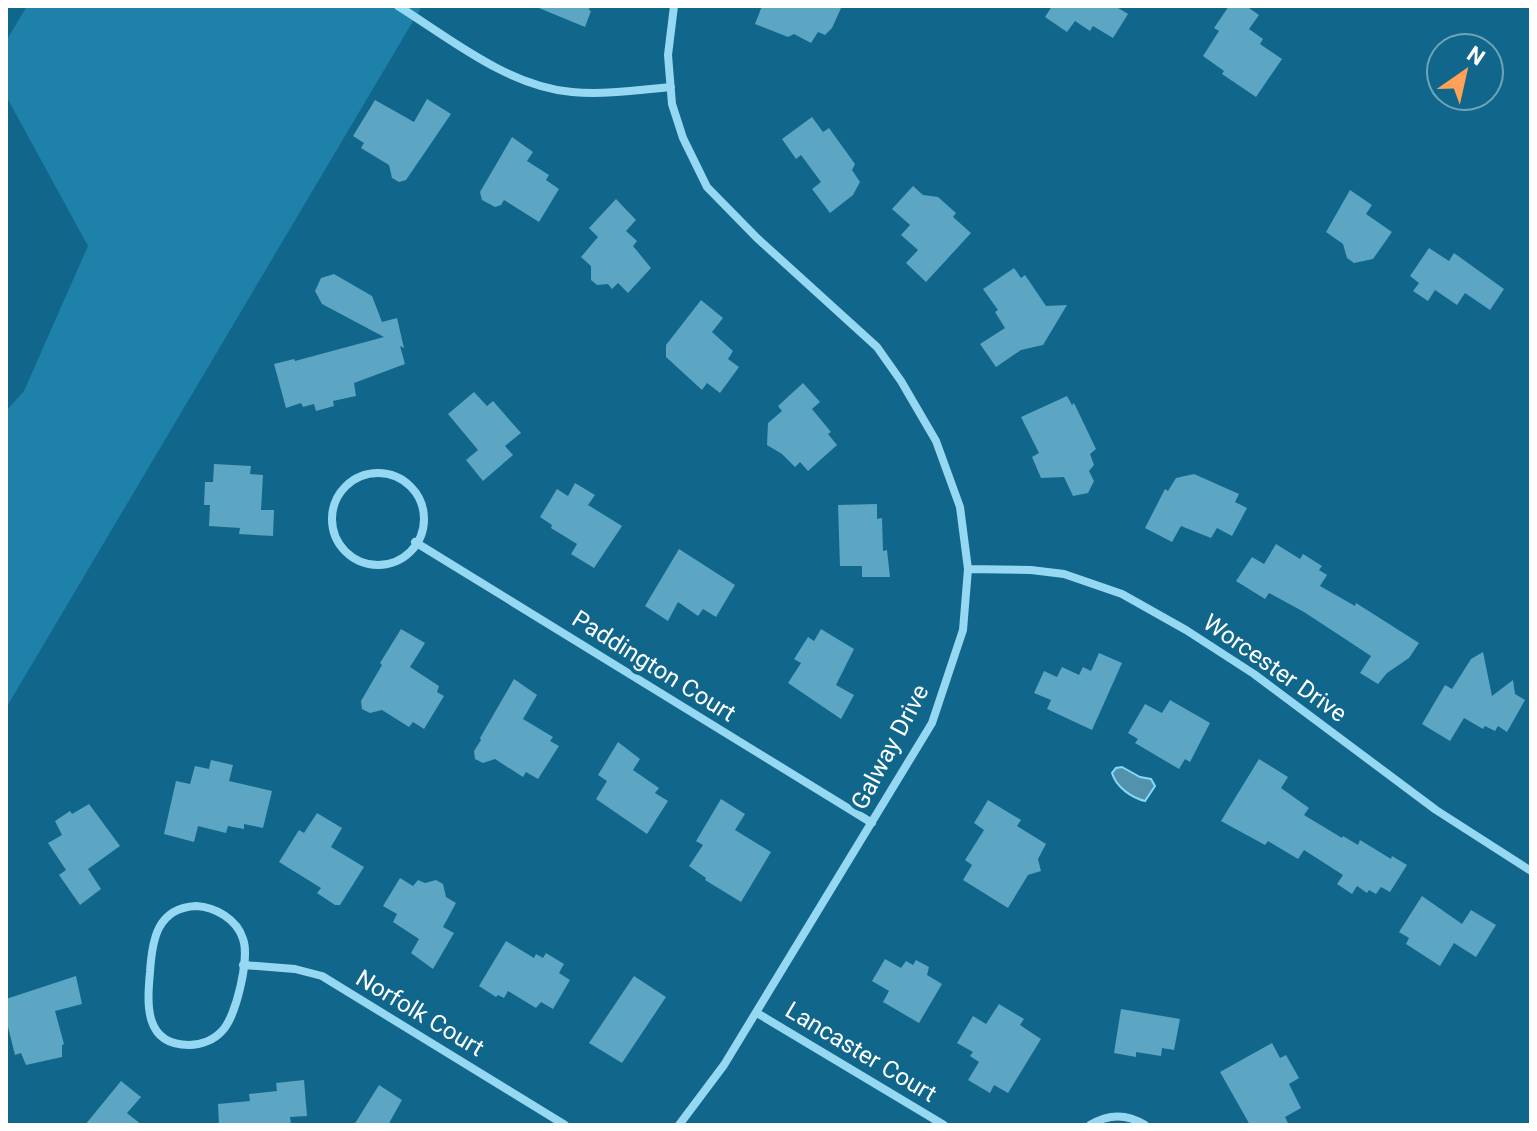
<svg xmlns="http://www.w3.org/2000/svg" width="1537" height="1131" viewBox="0 0 1537 1131" font-family="Roboto,sans-serif">
<style>
.green{fill:#1e81a9}
.water{fill:#5292ac;stroke:#87d8f6;stroke-width:2}
.building{fill:#5ca5c3}
.lines{fill:none;stroke-linecap:round;stroke-linejoin:round}
.minor{stroke:#96d8f2;stroke-width:8}
.labels{text-anchor:middle;stroke-width:8;stroke-linejoin:round;paint-order:stroke}
.street-label{font-size:24px;fill:#fff;stroke:#10678b}
</style>
<rect width="100%" height="100%" fill="#10678b"/>
<path class="green" d="M27 6H422L6 708V411L24 391 88 246 6 96V41Z"/>
<path class="water" d="M1122 767 1140 777 1151 779 1155 786 1145 801C1132 798 1116 787 1112 773L1116 768Z"/>
<path class="building" d="M534 6H590L589 10 591 11 585 27Z
M762 6H842L832 28 825 35 818 32 811 43 794 34 788 37 755 24Z
M1052 6H1115L1128 14 1113 38 1093 26 1090 31 1075 21 1067 32 1045 17Z
M1229 6H1246L1259 15 1249 29 1263 39 1260 44 1282 59 1256 97 1222 74 1224 71 1203 56 1219 31 1214 28Z
M427 99 451 114 406 180 399 182 392 178 389 165 361 148 364 143 353 136 375 100 414 122Z
M812 117 823 132 829 128 855 164 852 170 860 182 853 195 830 213 812 189 821 182 801 155 796 159 782 139Z
M512 137 533 152 527 161 549 175 546 180 559 189 539 222 504 200 501 205 495 207 482 200 480 192Z
M913 186 923 195 938 197 956 213 953 217 971 233 926 282 906 263 918 250 901 235 910 225 892 209Z
M1350 190 1372 205 1366 214 1392 232 1373 259 1354 263 1347 258 1343 244 1326 232Z
M616 199 636 220 626 231 637 241 633 246 651 268 628 293 618 283 612 289 608 284 597 285 591 280V266L581 257 598 237 589 228Z
M1429 248 1449 261 1454 253 1504 289 1490 310 1465 293 1457 305 1435 290 1428 301 1413 291 1419 283 1410 276Z
M1014 268 1021 278 1025 275 1046 306 1067 305 1043 345 1021 350 996 367 980 344 1005 328 995 312 998 310 983 289Z
M334 274 372 296 382 322 397 318 404 348 400 346 405 364 354 383 356 396 333 401 334 406 316 411 314 404 303 407 301 403 286 408 274 364 294 359 295 361 384 337 322 304 315 291 321 278Z
M701 300 723 318 712 332 733 351 728 359 739 367 720 393 707 383 702 390 666 357V345Z
M803 383 820 402 812 409 831 432 828 434 837 445 808 471 800 462 795 467 782 454 767 445 768 423 782 411 778 406Z
M474 392 487 406 493 401 521 433 505 446 513 455 483 481 466 460 478 450 448 414Z
M1067 396 1072 405 1074 403 1096 449 1090 454 1094 465 1089 471 1094 481 1088 493 1073 496 1064 477 1041 478 1032 457 1039 453 1021 417Z
M214 464 251 466 250 474 263 475 261 510H274L273 536 239 534 240 528 209 526 210 505H204L205 482H213Z
M1194 474 1239 494 1235 502 1247 508 1232 536 1217 528 1211 538 1181 526 1172 542 1145 528 1165 489 1168 491 1176 478Z
M575 483 595 495 588 505 622 526 594 568 571 554 577 544 551 528 552 525 540 517 557 489 568 496Z
M877 504V519L882 518 883 551 887 550 890 577H862V566H840L838 505Z
M1276 544 1300 559 1303 554 1322 566 1319 570 1327 575 1320 586 1355 606 1356 603 1419 643 1409 658 1387 673 1378 684 1360 673 1371 656 1304 612 1269 593 1265 599 1236 581 1252 557 1264 564Z
M679 549 735 585 716 617 703 609 698 616 678 602 668 621 645 606Z
M401 629 425 643 410 667 439 686 437 692 444 696 424 729 413 722 409 727 382 710 370 713 362 709 361 701 382 665 380 663Z
M821 629 854 649 836 685 854 695 841 719 788 683 801 663 794 659 808 637 814 641Z
M1483 652 1492 696 1513 680 1515 694 1525 700 1507 732 1498 726 1495 731 1485 726 1483 729 1464 718 1450 741 1422 724 1445 685 1452 689 1471 659Z
M1099 653 1122 663 1092 730 1047 709 1051 700 1034 693 1044 671 1057 677 1062 667 1079 675 1083 667 1091 671Z
M514 679 537 695 523 719 553 737 550 741 559 746 538 779 526 772 523 777 495 759 483 763 475 759 474 751 481 740 480 738Z
M1170 700 1210 723 1190 762 1185 759 1179 769 1135 743 1138 739 1128 733 1145 704 1162 713Z
M618 742 640 759 633 770 659 788 655 793 668 801 647 834 596 799 607 781 598 775Z
M1259 759 1288 777 1281 788 1309 808 1304 815 1342 838 1343 836 1358 845 1360 840 1391 859 1392 856 1407 865 1390 892 1381 887 1376 894 1369 890 1367 893 1357 886 1352 894 1337 884 1343 875 1304 850 1298 859 1268 841 1265 845 1221 821Z
M211 760 233 765 229 781 272 791 263 828 244 824V829L228 826 226 833 198 826 194 842 164 834 176 781 190 784 195 766 209 769Z
M721 799 745 814 735 830 771 852 741 902 705 880 706 878 689 866 703 845 696 841Z
M988 800 1021 820 1017 826 1046 844 1038 859 1041 871 1028 875 1008 908 963 880 972 865 965 860 984 830 974 823Z
M89 804 120 846 88 869 101 889 80 905 59 875 66 870 48 843 62 835 55 821 70 811 72 814Z
M317 813 342 828 331 847 364 867 340 905H335L317 893 321 888 279 862 299 830 304 833Z
M400 878 413 886 418 880 425 883 436 880 443 884 446 897 456 903 443 927 454 933 433 969 411 953 419 939 393 922 397 914 383 906Z
M1422 896 1462 924 1471 910 1496 925 1476 957 1454 943 1440 966 1406 944 1409 938 1399 932Z
M506 941 534 958 536 954 543 958 546 953 564 964 559 973 570 980 553 1009 541 1002 536 1008 508 991 504 998 498 995 496 997 479 986Z
M885 959 901 968 906 961 913 965 916 960 929 967 927 975 942 984 919 1023 883 1002 889 991 872 981Z
M76 976 82 1004 55 1011 64 1044 62 1045V1057L26 1065 21 1053 15 1055 6 1019V999Z
M634 976 666 997 622 1063 589 1043Z
M999 1004 1024 1019 1020 1025 1041 1039 1008 1093 994 1085 990 1093 968 1080 979 1062 970 1056 973 1052 957 1043 973 1016 986 1024Z
M1121 1009 1180 1019 1174 1050 1162 1048 1161 1056 1136 1052V1057L1114 1053Z
M1272 1043 1280 1058 1286 1055 1299 1078 1289 1084 1301 1108 1285 1117 1289 1125H1250L1220 1072Z
M304 1080 307 1116 290 1117 291 1125H219L218 1104 250 1101 249 1094 277 1091 276 1083Z
M121 1081 141 1097 127 1113 142 1125H85Z
M379 1085 402 1100 388 1125H354Z"/>
<g class="lines">
<path class="minor" d="M398 6C451 39 507 86 572 92 605 95 639 90 671 87
M674 6 668 55 672 104 683 138 707 187 757 238 877 347 901 381 936 441 960 507 968 569 963 630 932 723 724 1065 679 1125
M332 519a46 46 0 1 1 92 0a46 46 0 1 1-92 0Z
M415 542 872 823
M968 569 1031 570 1064 574 1122 594 1186 630 1254 674 1436 810 1531 871
M196 906C215 907 237 919 243 939 250 958 236 1017 222 1031 214 1040 201 1045 189 1045 144 1045 147 1004 150 972 152 940 157 908 196 906Z
M243 965 295 969 322 976 565 1125
M757 1013 944 1125
M1090 1125C1108 1114 1126 1113 1145 1125"/>
</g>
<g class="labels">
<g class="street-label">
<text transform="translate(654 666) rotate(32)" y="8">Paddington Court</text>
<text transform="translate(1275 668) rotate(35)" y="8">Worcester Drive</text>
<text transform="translate(890 747) rotate(-62)" y="8">Galway Drive</text>
<text transform="translate(420 1013) rotate(31)" y="8">Norfolk Court</text>
<text transform="translate(861 1052) rotate(31)" y="8">Lancaster Court</text>
</g>
</g>
<rect width="1537" height="1131" fill="none" stroke="#ffffff" stroke-width="16"/>
<g transform="translate(1465 72) rotate(34)"><circle r="38" fill="#10678b" stroke="#70a4b9" stroke-width="2"/>
<path d="M0-6L14 30L0 20L-14 30Z" fill="#ffa157"/>
<text y="-12" font-size="22" font-weight="bold" text-anchor="middle" fill="#ffffff">N</text>
</g>
</svg>
